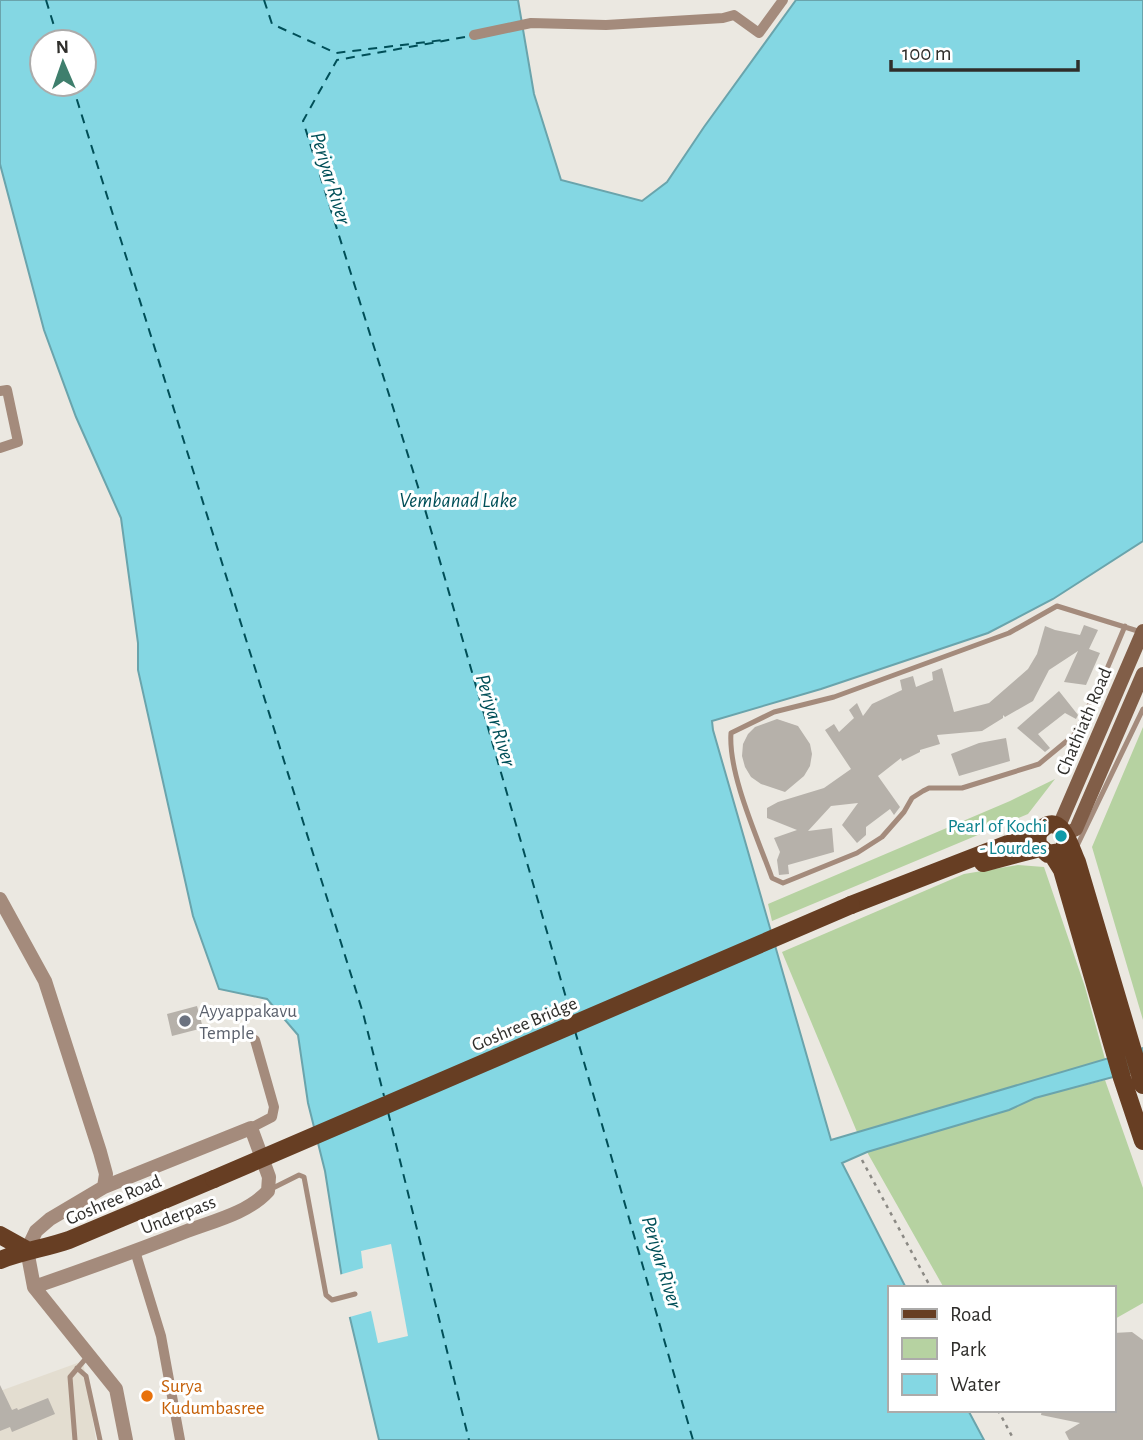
<svg xmlns="http://www.w3.org/2000/svg" width="1143" height="1440" viewBox="0 0 1143 1440" font-family="'Alegreya Sans',sans-serif">
<style>
.built{fill:#e3ddd0}
.green{fill:#b6d2a1}
.water{fill:#84d7e3;stroke:#6aa4ac;stroke-width:2;fill-rule:evenodd}
.pier{fill:#ebe8e1}
.lines{fill:none;stroke-linecap:round;stroke-linejoin:round}
.ferry{stroke:#004f58;stroke-width:2;stroke-dasharray:9 7;stroke-linecap:butt}
.building{fill:#b6b1aa}
.path{stroke:#8b8984;stroke-width:2.5;stroke-dasharray:3.5 5;stroke-linecap:butt}
.service{stroke:#a48b7c;stroke-width:5}
.minor{stroke:#a48b7c;stroke-width:10}
.tertiary{stroke:#a48b7c;stroke-width:14}
.secondary{stroke:#815e48;stroke-width:14}
.primary{stroke:#673e23;stroke-width:18}
.primary-bridge{stroke:#673e23;stroke-width:18}
.culture-dot{fill:#0f9aa8;stroke:#fff;stroke-width:2.5}
.worship-dot{fill:#6b7280;stroke:#fff;stroke-width:2.5}
.food-dot{fill:#e8710a;stroke:#fff;stroke-width:2.5}
.labels{text-anchor:middle;stroke-width:6;stroke-linejoin:round;paint-order:stroke}
.street-label{font-size:19px;fill:#2f2e2b;stroke:#fff}
.culture-label{font-size:19px;fill:#0d838f;stroke:#fff;text-anchor:end}
.worship-label{font-size:19px;fill:#5b616d;stroke:#fff;text-anchor:start}
.food-label{font-size:19px;fill:#c56008;stroke:#fff;text-anchor:start}
.water-label{font-size:21px;font-style:italic;fill:#004f58;stroke:#fff}
</style>
<rect width="100%" height="100%" fill="#ebe8e1"/>
<path class="built" d="M83 1361 96 1440H0V1391Z"/>
<path class="green" d="M1143 727V1020L1092 847Z
M1055 779 1028 814 772 921 768 904 1010 801Z
M1018 865 1044 867 1085 987 1105 1059 857 1132 782 952 964 874Z
M1105 1080 1143 1188V1303L1113 1320V1288H944L867 1152 1009 1110 1035 1098Z"/>
<path class="water" d="M0 0H518L534 94 561 180 642 201 667 182 704 127 796 0H1143V541L1053 599 988 633 821 689 712 721 713 730 831 1140 1143 1048V1069L1035 1098 1009 1110 867 1152 842 1163 906 1288H889V1410H968L984 1440H379L345 1297 325 1171 308 1103 298 1035 267 999 219 989 193 916 138 670V643L121 518 76 417 44 330 0 164ZM42 42H84V84H42Z"/>
<path class="pier" d="M391 1244 408 1336 378 1343 371 1311 346 1318 339 1275 363 1268 361 1251Z"/>
<g class="lines">
<path class="ferry" d="M46 0 59 42
M264 0 272 24 336 53 443 40
M465 37 337 60 303 121 424 506 571 1015
M72 84 363 1013 384 1096
M575 1031 693 1440
M388 1112 469 1440"/>
</g>
<path class="building" d="M1084 625 1098 630 1089 649 1100 653 1086 685 1064 682 1078 651 1049 670 1033 701 1005 717 1003 715V718L982 731 937 735 940 744 920 750V752L902 761 901 758 878 776 900 807 894 815 890 809 866 827V835L857 843 842 825 858 803 831 806 808 831 832 828 834 852 788 865 789 874 779 875 777 860 780 852 774 838 797 830 767 818V808L778 802 824 788 851 769 825 730 834 724 839 732 854 718 849 710 857 703 863 716 872 704 902 690 900 680 913 676 916 687 933 680 932 672 942 668 954 712 989 703 1028 669 1037 654 1045 626 1055 630 1080 635Z
M1059 691 1078 715 1076 719 1065 713 1038 734 1050 748 1045 752 1017 728Z
M777 719 798 726 810 744 812 754 810 766 804 776 785 792 761 784 751 777 745 767 742 756 743 744 748 734 755 727Z
M1006 738 1010 761 959 776 951 754 979 743Z
M197 1006 203 1028 172 1036 167 1014Z
M1132 1332 1143 1340V1440H1069L1065 1432 1080 1423 1041 1415 1042 1410H1113V1333Z
M0 1385 12 1410 17 1408 18 1410 48 1398 55 1414 12 1432 10 1427 0 1431Z"/>
<g class="lines">
<path class="path" d="M862 1160 931 1288
M998 1410 1014 1440"/>
<path class="service" d="M1125 626 1104 676 1074 735 1039 764 962 788H929L923 791 912 798 904 812 882 837 857 853 783 883 772 878C758 839 728 774 731 733L774 712 834 697 1009 633 1057 606 1141 632
M1076 848 1143 709
M271 1189 299 1175 304 1177 326 1295 332 1300 355 1294
M77 1368 86 1376 100 1440
M75 1440 70 1377 88 1356"/>
<path class="minor" d="M474 35 531 23 606 25 723 18 734 15 759 33 783 0
M0 391 7 390 18 442 0 448
M251 1128 272 1117 274 1107 255 1040
M135 1251 161 1336 180 1440"/>
<path class="tertiary" d="M0 899 45 981 100 1152 106 1174 104 1187
M34 1287C86 1269 136 1251 187 1231 214 1221 248 1213 268 1191L269 1177 251 1128 104 1187 50 1219 36 1231 27 1250 34 1287 116 1389 126 1440"/>
<path class="secondary" d="M1059 826 1143 631
M1066 834 1076 829 1143 674"/>
<path class="primary" d="M1067 843 1061 852 1048 854 1038 845C1037 838 1037 833 1042 829 1062 811 1071 850 1077 862L1143 1085
M1052 854 1062 870 1122 1078 1143 1141
M983 863 1040 848
M851 905 1008 844 1037 838
M0 1235 27 1250
M0 1260C23 1251 46 1248 69 1240L214 1179"/>
<path class="primary-bridge" d="M214 1179 851 905"/>
</g>
<circle class="culture-dot" cx="1061" cy="836" r="7"/>
<circle class="worship-dot" cx="185" cy="1021" r="7"/>
<circle class="food-dot" cx="147" cy="1396" r="7"/>
<g class="labels">
<g class="street-label">
<text transform="translate(1083 721) rotate(-67)" y="7">Chathiath Road</text>
<text transform="translate(524 1023) rotate(-23)" y="7">Goshree Bridge</text>
<text transform="translate(113 1199) rotate(-23)" y="7">Goshree Road</text>
<text transform="translate(178 1214) rotate(-21)" y="7">Underpass</text>
</g>
<g class="culture-label">
<text x="1047" y="832">Pearl of Kochi<tspan x="1047" dy="22">- Lourdes</tspan></text>
</g>
<g class="worship-label">
<text x="199" y="1017">Ayyappakavu<tspan x="199" dy="22">Temple</tspan></text>
</g>
<g class="food-label">
<text x="161" y="1392">Surya<tspan x="161" dy="22">Kudumbasree</tspan></text>
</g>
<g class="water-label">
<text transform="translate(331 178) rotate(73)" y="7">Periyar River</text>
<text x="458" y="507">Vembanad Lake</text>
<text transform="translate(496 720) rotate(73)" y="7">Periyar River</text>
<text transform="translate(662 1262) rotate(73)" y="7">Periyar River</text>
</g>
</g>
<rect x="888" y="1286" width="228" height="126" fill="#ffffff" stroke="#acabaa" stroke-width="2"/>
<rect x="902" y="1309" width="35" height="10" fill="#673e23" stroke="#acabaa" stroke-width="2"/>
<text x="950" y="1321" font-size="21" fill="#2f2e2b">Road</text>
<rect x="902" y="1338" width="35" height="21" fill="#b6d2a1" stroke="#acabaa" stroke-width="2"/>
<text x="950" y="1356" font-size="21" fill="#2f2e2b">Park</text>
<rect x="902" y="1374" width="35" height="21" fill="#84d7e3" stroke="#acabaa" stroke-width="2"/>
<text x="950" y="1391" font-size="21" fill="#2f2e2b">Water</text>
<g transform="translate(63 63) rotate(358)"><circle r="33" fill="#ffffff" stroke="#acabaa" stroke-width="2"/>
<path d="M0-5L12 26L0 18L-12 26Z" fill="#3f7f6d"/>
<text y="-10" font-size="19" font-weight="bold" text-anchor="middle" fill="#2f2e2b">N</text>
</g>
<path d="M891 60v10h187v-10" fill="none" stroke="#2f2e2b" stroke-width="3.5"/>
<text x="902" y="60" font-size="21" fill="#2f2e2b" stroke="#ffffff" stroke-width="5" paint-order="stroke">100 m</text>
</svg>
